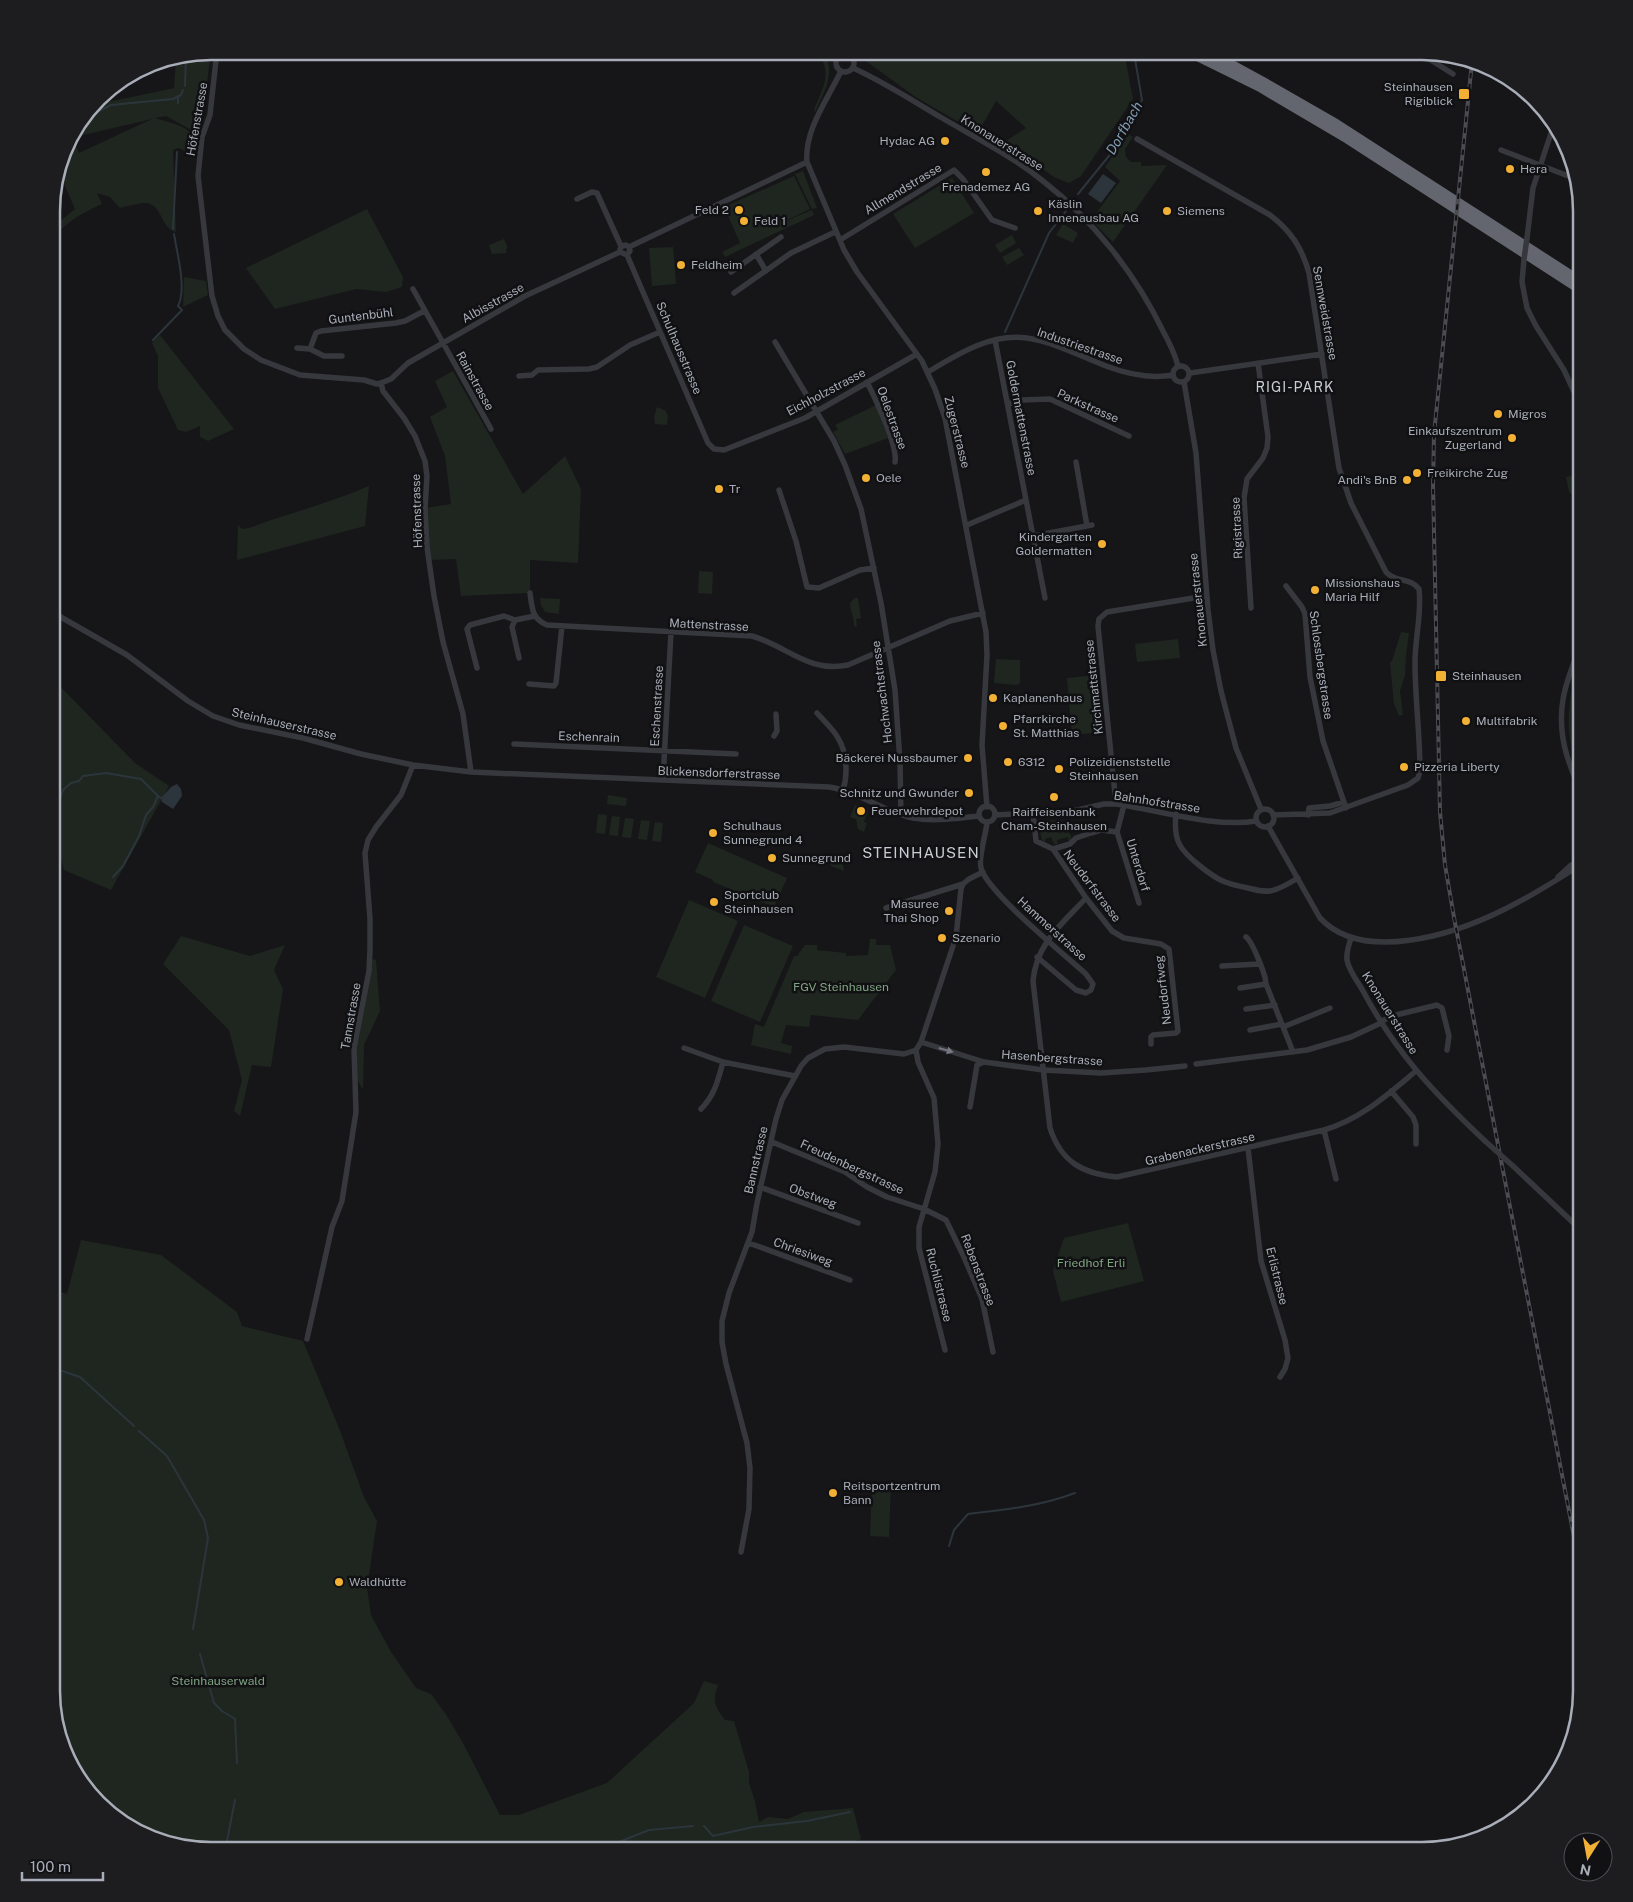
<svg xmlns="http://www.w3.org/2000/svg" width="1633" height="1902" viewBox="0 0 1633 1902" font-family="'Public Sans',sans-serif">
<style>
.green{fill:#1e261f}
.water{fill:#2c353c}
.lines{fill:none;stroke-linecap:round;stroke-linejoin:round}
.stream{stroke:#2c353c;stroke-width:2}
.minor{stroke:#37383d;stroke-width:5.5}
.highway{stroke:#63666e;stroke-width:9}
.rail-casing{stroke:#4a4c52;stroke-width:4}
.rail{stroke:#111113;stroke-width:2;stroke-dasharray:5.5;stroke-linecap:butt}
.minor-bridge{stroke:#37383d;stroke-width:5.5}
.oneway{fill:#757881}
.poi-dot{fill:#f2b134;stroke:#111113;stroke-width:2}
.labels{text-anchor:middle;stroke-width:5;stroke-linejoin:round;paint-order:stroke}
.poi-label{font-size:12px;fill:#a8adb8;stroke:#111113;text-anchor:start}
.street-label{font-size:12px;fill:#a8adb8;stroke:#111113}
.park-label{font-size:12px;fill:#7fa381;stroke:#111113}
.water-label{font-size:14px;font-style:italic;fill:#7f9bb3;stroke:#111113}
.neighbourhood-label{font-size:14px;letter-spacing:1px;fill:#c9ccd4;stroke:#111113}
.quarter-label{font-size:15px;letter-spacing:1px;fill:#c9ccd4;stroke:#111113}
.rim{fill:none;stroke:#a8adb8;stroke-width:2.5}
</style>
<rect width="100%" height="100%" fill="#161618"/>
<path class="green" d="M211 51 202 123 197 133 166 116 155 118C173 124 197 126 197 150L186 151 178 148 173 150 176 232C159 227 163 202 143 203 136 204 128 206 120 208L110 197 97 193 102 204C80 214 68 221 52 239V228L75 209 60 174 67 171 62 161 67 144 74 141 79 153 152 119 70 138 91 110 103 103 174 88 176 58Z
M814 51H823C837 72 824 92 815 112L814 109C823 88 835 69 814 51Z
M852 51H1124L1133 99 1081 176 1069 183 1054 177 1008 144 1006 141 1026 128 996 101 978 133 917 98Z
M1128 134 1133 137 1125 149 1126 157 1131 162H1141V166L1167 165 1113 242 1091 220 1120 181 1105 167Z
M803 171 817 208 812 209 795 174Z
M794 176 810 209 781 223 812 210 814 215 725 257 722 252 740 243 724 207Z
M952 178 974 213 915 248 893 214Z
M367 209 403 277 402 287 386 292 356 289 275 309 246 268Z
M1063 224 1078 233 1073 243 1056 235Z
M1012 235 1016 243 1000 253 995 245Z
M504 239 507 246 506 253 492 254 489 245Z
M673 247 676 284 652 286 649 248Z
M1019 248 1024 255 1007 265 1002 257Z
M184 277 206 281 208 295 183 307Z
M160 335 234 429 208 441 200 437V426L186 432 178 430 158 388V356L152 343Z
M453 371 523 494 565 456 581 489 578 563 530 560V593L461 596 456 559 429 560 426 508 451 504 445 456 430 417 447 407 435 381Z
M876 405 888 438 845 454 833 432 838 430 835 425Z
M657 407 666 411 668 416 667 425 655 424 654 417Z
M1576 475 1581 492 1574 495 1569 492 1566 477Z
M369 486 365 526 237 560 238 525 242 529 249 528C289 513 330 503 369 486Z
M699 571 713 572 712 594 698 593Z
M540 598 560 599 559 614 545 612 541 605Z
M855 598H858L861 618 856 619 857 626 856 627 854 625C854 617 850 610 850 603Z
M1401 632 1409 633 1406 656 1405 675 1400 691 1403 715 1399 716 1394 704 1390 663 1392 661Z
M1178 639 1180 658 1137 662 1135 644Z
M996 659 1020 660V683L1017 685 994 683Z
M1575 674 1582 677V775C1564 741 1567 710 1575 674Z
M1097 675 1102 732 1072 735 1067 678Z
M52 678 135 763 169 786 111 890 64 870 55 835H51V802L55 801 51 784Z
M608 795 627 798 626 806 607 804Z
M855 805 868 811 864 822 867 823 864 832 858 829 856 819 850 817Z
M598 814 607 815 605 834 596 833Z
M612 816 620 817 618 836 609 835Z
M625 818 634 819 631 838 622 837Z
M641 820 650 821 647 840 638 839Z
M1061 820 1071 836V839L1069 842 1068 837 1057 840 1058 844H1054L1051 837 1045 839V842L1042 840 1040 831 1048 829 1046 821Z
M655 822 663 823 661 842 652 841Z
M708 843 787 878 774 907 713 882V880L695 872Z
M841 854 844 871 831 866 829 855Z
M689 900 738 921 705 998 656 977Z
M744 925 793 946 760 1022 711 1001Z
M181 936 250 956 285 945 274 970 283 989 271 1067 252 1065 240 1116 234 1111 242 1080 229 1030 163 964Z
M870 939H876V945H890L896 970 858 1020 811 1015 809 1027 786 1025 781 1043 792 1046 791 1054 751 1045 755 1024 764 1027 794 956H797L805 945H817V950L846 953V956L868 955Z
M369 958 376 960 380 1011 364 1045 363 1090 354 1074 359 1013Z
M1128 1223 1144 1281 1061 1302 1053 1271 1064 1238Z
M81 1240 161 1255 237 1312 242 1326 303 1341 339 1428 364 1497 377 1521 367 1588 371 1615 391 1652 416 1688 431 1694 447 1716 463 1743 500 1815H519L607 1783 694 1703 704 1681 718 1685C712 1702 715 1706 725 1720L734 1721 749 1772V1783L755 1801 759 1822 768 1817 788 1819 804 1812 853 1808 861 1839 829 1851H211L140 1834 84 1788 60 1742 51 1691V1289L67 1294Z
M872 1485 891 1486 889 1537 870 1536Z
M1582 1504V1564L1572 1507Z"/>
<path class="water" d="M1103 174 1116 183 1101 203 1088 194Z
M177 784 181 789 182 796 173 809 162 802 161 798 171 787Z"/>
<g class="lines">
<path class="stream" d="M185 86 186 56
M178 103V96
M85 118 111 105 173 99 181 95 183 90
M1078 194 1117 146 1142 100 1135 59 1137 51
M173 229 177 152
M1005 332 1049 233 1066 211
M153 340 182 310 178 306C187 289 177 253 174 234
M51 827 63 790 71 783 79 781 83 776 106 773 141 779 158 796
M113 877 123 866 139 836 146 815 153 807 158 796 161 798
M56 1369 80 1377 134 1426
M139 1431 167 1456 204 1520 208 1538 193 1629
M949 1546 954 1530 968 1514C1004 1510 1041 1506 1075 1493
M200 1654 214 1703 222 1711 235 1719 237 1763
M704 1826 713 1836 753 1827 807 1821 850 1812
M614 1844 649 1830 693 1826
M225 1851 235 1800"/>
<path class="minor" d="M217 51 210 115 202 137 198 176 212 296 218 316 225 330 244 349 261 360 300 375 364 380 377 384 381 383 391 379 408 363 525 296 620 252
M1418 52 1453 74
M836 63a9 9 0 1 1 18 0a9 9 0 1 1-18 0Z
M853 68C884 82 913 101 942 118 976 138 1012 156 1043 181 1093 220 1135 273 1163 331 1169 342 1175 354 1178 366
M841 71C828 99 804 130 807 162L844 250 857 272 922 361 935 389 945 418 986 632 987 655 982 745 987 807
M1137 139 1270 215C1291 231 1302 248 1309 273L1339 468 1351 503 1386 572C1395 583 1411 577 1419 589 1422 613 1415 638 1415 662 1415 698 1420 735 1420 771L1418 778 1408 785 1330 813 1273 815
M1501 150 1576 179
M577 199 592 192 597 193 621 246
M1527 238 1533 188 1554 124
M840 240 954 170 963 179 992 220 1015 228
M629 247 630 251 627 255 620 252V249L622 246 626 245 629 247 807 162
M756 254 766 271
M627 255 708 443 714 449 724 450 805 418 917 354
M1524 259 1522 282 1527 308 1536 326 1564 370 1582 409
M731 272 781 237
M413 289 491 429
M734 293 791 253 835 232
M995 340 1045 598
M775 342 834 441 845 465 861 509 881 603 895 690 900 762 901 814
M297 348 310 349
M342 356H324L310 349 316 333 321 331 396 323 405 321 424 311
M1173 374a8 8 0 1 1 16 0a8 8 0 1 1-16 0Z
M928 372C958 354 991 333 1027 338 1054 342 1080 356 1106 366 1127 374 1150 379 1173 375
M1190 373 1322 354
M519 376 532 375 538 370 589 369 597 367 630 345 660 332
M867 382C875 398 898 446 895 462
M1184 382 1196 453 1208 610 1213 650 1221 691 1236 748 1261 809
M381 383 383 391 404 418 415 436 425 461 427 476 425 509 427 547 434 596 443 642 463 714 471 772
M1008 404 1023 400 1050 399 1129 436
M1076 462 1087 526
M779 490 796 541 807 587 819 588 860 570 874 568
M967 525 1026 500
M1033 536 1092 525
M1286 586 1302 607 1305 614 1310 677 1323 741 1346 808
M530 593C532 608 532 619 547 625L752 636C787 646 808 673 848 665L950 621 983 613
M1251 608 1244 498 1247 479 1263 458 1267 448 1268 437 1258 363
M52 612 127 655 188 701 213 716 239 725 303 738 361 754 413 765 471 772 829 787C860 792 884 812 913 818 935 822 958 818 979 816
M515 620 512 627 519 658
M1582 642C1565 683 1554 712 1567 756 1571 768 1575 781 1582 792
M477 668 467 629 470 625 504 616 515 620 535 616
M529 684 554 686 556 683 562 626
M817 713C824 721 833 729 838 738 847 752 848 775 843 790
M774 736 777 731 776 714
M514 744 736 754
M663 780 671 632
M1116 804 1098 626 1099 619 1107 612 1206 596
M979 814a8 8 0 1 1 16 0a8 8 0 1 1-16 0Z
M1256 818a9 9 0 1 1 18 0a9 9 0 1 1-18 0Z
M1033 813 1036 841 1053 849 1086 898 1112 931 1124 938 1161 944 1169 949 1178 1031 1176 1033 1153 1035 1151 1037V1044
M1176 814C1173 841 1180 850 1200 866 1219 881 1224 883 1248 888 1256 890 1266 893 1274 890 1282 888 1291 882 1298 878
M995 815 1073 811 1104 804H1116C1158 810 1214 828 1256 821
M1308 815 1309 808 1330 806 1344 802
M987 822C986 835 978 857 981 868 987 892 1065 955 1086 974L1093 984 1091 990 1086 993 1076 990 1037 957
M1268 826 1320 918C1363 964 1455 934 1503 910 1530 897 1557 880 1582 864
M1117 832 1139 903
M1117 832 1124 805
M1053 849 1070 844 1076 838 1091 833 1101 830 1117 832
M1558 877 1570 866 1582 859
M1086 898C1062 924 1036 944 1033 981L1050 1128C1061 1162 1083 1174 1117 1177L1324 1130C1361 1119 1387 1095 1416 1071
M886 908 963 884 969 879 983 872
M1246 937C1252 941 1266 975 1266 984L1293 1052
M1351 938C1349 945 1346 952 1347 960 1349 971 1358 982 1363 991 1396 1053 1434 1093 1485 1141
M1222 966 1259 964
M1240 988 1266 984
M1246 1009 1275 1005
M1380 1022 1392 1016 1437 1005 1442 1008 1449 1036 1447 1050
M1283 1027 1330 1008
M1250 1030 1282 1024
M921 1042 984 1062 1043 1070 1101 1073 1146 1070 1185 1066
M684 1048 723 1062 795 1076
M916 1050 918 1062 934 1098 938 1144 935 1172 919 1227V1248L945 1350
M1196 1064 1307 1050 1351 1037 1381 1023
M1391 1091 1413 1117 1416 1125V1144
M970 1107 977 1065 984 1062
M701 1109C715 1095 718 1080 723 1062
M1324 1130 1336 1179
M772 1142 845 1172 867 1187 887 1197 924 1209 946 1220 963 1255 982 1299 993 1352
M1248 1148 1261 1261 1285 1340 1288 1358 1285 1369 1280 1377
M1513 1166 1582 1231
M760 1187 858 1223
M749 1243 850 1280
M307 1339 332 1227 342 1201 356 1112 354 1048 369 971 370 949V919L365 853 368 840 376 827 401 795 413 765
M741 1552 749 1509 750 1468 747 1443 726 1364 722 1342V1321L729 1293 752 1232 757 1203 776 1119 782 1100 801 1066 808 1058 825 1049 844 1047 904 1054 916 1050 921 1042 956 937 961 889 963 884"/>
<path class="highway" d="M1188 52 1259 87 1347 139 1582 291
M1209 52 1264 82 1337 124 1582 282"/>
<g class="rail-casing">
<path id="rail" d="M1472 62 1434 434 1433 486 1440 812 1445 865 1455 923 1582 1578"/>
</g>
<use href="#rail" class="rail"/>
<path class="minor-bridge" d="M1524 259 1527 238
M1485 1141 1513 1166"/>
</g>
<defs><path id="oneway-solid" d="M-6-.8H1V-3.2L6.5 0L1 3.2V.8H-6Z" transform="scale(1.25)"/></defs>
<use class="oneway" href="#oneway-solid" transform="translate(946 1050) rotate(16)"/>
<g class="poi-dot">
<rect x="1458" y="88" width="12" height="12" rx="2.5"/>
<circle cx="945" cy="141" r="5"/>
<circle cx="1510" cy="169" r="5"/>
<circle cx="986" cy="172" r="5"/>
<circle cx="739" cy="210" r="5"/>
<circle cx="1038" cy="211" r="5"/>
<circle cx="1167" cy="211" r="5"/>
<circle cx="744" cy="221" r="5"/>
<circle cx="681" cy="265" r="5"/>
<circle cx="1498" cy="414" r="5"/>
<circle cx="1512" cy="438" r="5"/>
<circle cx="1417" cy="473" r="5"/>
<circle cx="866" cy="478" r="5"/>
<circle cx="1407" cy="480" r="5"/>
<circle cx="719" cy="489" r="5"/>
<circle cx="1102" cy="544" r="5"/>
<circle cx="1315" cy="590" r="5"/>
<rect x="1435" y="670" width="12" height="12" rx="2.5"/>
<circle cx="993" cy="698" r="5"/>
<circle cx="1466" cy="721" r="5"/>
<circle cx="1003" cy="726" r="5"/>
<circle cx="968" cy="758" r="5"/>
<circle cx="1008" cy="762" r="5"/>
<circle cx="1404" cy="767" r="5"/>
<circle cx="1059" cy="769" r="5"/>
<circle cx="969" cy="793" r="5"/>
<circle cx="1054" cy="797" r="5"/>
<circle cx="861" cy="811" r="5"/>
<circle cx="713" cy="833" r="5"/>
<circle cx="772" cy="858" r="5"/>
<circle cx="714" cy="902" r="5"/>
<circle cx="949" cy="911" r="5"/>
<circle cx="942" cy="938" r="5"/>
<circle cx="833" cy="1493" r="5"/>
<circle cx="339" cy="1582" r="5"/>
</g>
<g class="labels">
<g class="poi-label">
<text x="1453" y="91" text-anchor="end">Steinhausen<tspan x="1453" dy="14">Rigiblick</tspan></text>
<text x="935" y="145" text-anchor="end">Hydac AG</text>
<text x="1520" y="173">Hera</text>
<text x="986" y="191" text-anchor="middle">Frenademez AG</text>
<text x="1048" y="208">Käslin<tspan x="1048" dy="14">Innenausbau AG</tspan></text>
<text x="729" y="214" text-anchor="end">Feld 2</text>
<text x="1177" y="215">Siemens</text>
<text x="754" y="225">Feld 1</text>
<text x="691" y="269">Feldheim</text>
<text x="1508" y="418">Migros</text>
<text x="1502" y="435" text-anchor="end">Einkaufszentrum<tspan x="1502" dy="14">Zugerland</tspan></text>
<text x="1427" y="477">Freikirche Zug</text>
<text x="876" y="482">Oele</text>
<text x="1397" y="484" text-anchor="end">Andi's BnB</text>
<text x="729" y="493">Tr</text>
<text x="1092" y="541" text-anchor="end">Kindergarten<tspan x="1092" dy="14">Goldermatten</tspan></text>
<text x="1325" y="587">Missionshaus<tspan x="1325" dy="14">Maria Hilf</tspan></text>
<text x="1452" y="680">Steinhausen</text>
<text x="1003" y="702">Kaplanenhaus</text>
<text x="1013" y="723">Pfarrkirche<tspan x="1013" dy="14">St. Matthias</tspan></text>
<text x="1476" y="725">Multifabrik</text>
<text x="958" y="762" text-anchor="end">Bäckerei Nussbaumer</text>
<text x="1018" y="766">6312</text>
<text x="1069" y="766">Polizeidienststelle<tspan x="1069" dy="14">Steinhausen</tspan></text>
<text x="1414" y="771">Pizzeria Liberty</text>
<text x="959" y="797" text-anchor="end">Schnitz und Gwunder</text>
<text x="871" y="815">Feuerwehrdepot</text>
<text x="1054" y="816" text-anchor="middle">Raiffeisenbank<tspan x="1054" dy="14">Cham-Steinhausen</tspan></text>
<text x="723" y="830">Schulhaus<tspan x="723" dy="14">Sunnegrund 4</tspan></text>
<text x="782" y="862">Sunnegrund</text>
<text x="724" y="899">Sportclub<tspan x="724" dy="14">Steinhausen</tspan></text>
<text x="939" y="908" text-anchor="end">Masuree<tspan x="939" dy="14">Thai Shop</tspan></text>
<text x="952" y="942">Szenario</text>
<text x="843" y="1490">Reitsportzentrum<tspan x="843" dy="14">Bann</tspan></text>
<text x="349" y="1586">Waldhütte</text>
</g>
<g class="street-label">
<text transform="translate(197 119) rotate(-80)" y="4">Höfenstrasse</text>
<text transform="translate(1002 143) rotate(32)" y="4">Knonauerstrasse</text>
<text transform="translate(903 189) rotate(-31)" y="4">Allmendstrasse</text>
<text transform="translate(493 303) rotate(-29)" y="4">Albisstrasse</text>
<text transform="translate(1325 313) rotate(80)" y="4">Sennweidstrasse</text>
<text transform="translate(361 316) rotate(-7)" y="4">Guntenbühl</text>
<text transform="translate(1080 346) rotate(19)" y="4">Industriestrasse</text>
<text transform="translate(679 348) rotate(67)" y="4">Schulhausstrasse</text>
<text transform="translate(475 381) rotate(61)" y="4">Rainstrasse</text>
<text transform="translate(826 392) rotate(-28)" y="4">Eichholzstrasse</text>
<text transform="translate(1088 406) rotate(24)" y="4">Parkstrasse</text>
<text transform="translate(892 418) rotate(70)" y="4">Oelestrasse</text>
<text transform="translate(1021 418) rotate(79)" y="4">Goldermattenstrasse</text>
<text transform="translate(957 432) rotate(76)" y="4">Zugerstrasse</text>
<text transform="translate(417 511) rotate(-92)" y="4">Höfenstrasse</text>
<text transform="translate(1237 528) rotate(-93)" y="4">Rigistrasse</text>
<text transform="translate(1198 600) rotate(-96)" y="4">Knonauerstrasse</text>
<text transform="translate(709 625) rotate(3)" y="4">Mattenstrasse</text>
<text transform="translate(1321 665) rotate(82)" y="4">Schlossbergstrasse</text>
<text transform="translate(1094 687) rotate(-96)" y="4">Kirchmattstrasse</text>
<text transform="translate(882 692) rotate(-97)" y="4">Hochwachtstrasse</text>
<text transform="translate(657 706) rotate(-87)" y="4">Eschenstrasse</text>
<text transform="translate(284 724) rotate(13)" y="4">Steinhauserstrasse</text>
<text transform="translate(589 737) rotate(2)" y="4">Eschenrain</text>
<text transform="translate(719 773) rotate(2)" y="4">Blickensdorferstrasse</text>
<text transform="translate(1157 802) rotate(9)" y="4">Bahnhofstrasse</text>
<text transform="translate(1138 865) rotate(73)" y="4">Unterdorf</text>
<text transform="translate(1092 886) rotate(53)" y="4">Neudorfstrasse</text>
<text transform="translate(1052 929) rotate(42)" y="4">Hammerstrasse</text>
<text transform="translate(1163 990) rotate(-97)" y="4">Neudorfweg</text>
<text transform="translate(1390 1013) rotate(58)" y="4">Knonauerstrasse</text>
<text transform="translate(351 1016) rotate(-80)" y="4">Tannstrasse</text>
<text transform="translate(1052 1058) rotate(4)" y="4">Hasenbergstrasse</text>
<text transform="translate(1200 1149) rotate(-13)" y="4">Grabenackerstrasse</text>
<text transform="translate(756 1160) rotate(-77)" y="4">Bannstrasse</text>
<text transform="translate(852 1167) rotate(25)" y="4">Freudenbergstrasse</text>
<text transform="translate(813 1196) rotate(20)" y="4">Obstweg</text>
<text transform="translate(803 1252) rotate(20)" y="4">Chriesiweg</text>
<text transform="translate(978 1270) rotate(69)" y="4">Rebenstrasse</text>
<text transform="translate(1277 1276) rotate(76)" y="4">Erlistrasse</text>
<text transform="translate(939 1285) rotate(76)" y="4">Ruchlistrasse</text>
</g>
<g class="park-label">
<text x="841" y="991">FGV Steinhausen</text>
<text x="1091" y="1267">Friedhof Erli</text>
<text x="218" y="1685">Steinhauserwald</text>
</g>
<g class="water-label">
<text transform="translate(1124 128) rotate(-60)" y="5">Dorfbach</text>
</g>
<g class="neighbourhood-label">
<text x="1295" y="392">RIGI-PARK</text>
</g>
<g class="quarter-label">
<text x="921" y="858">STEINHAUSEN</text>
</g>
</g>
<path d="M0 0H1633V1902H0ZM211 60H1422A151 151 0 0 1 1573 211V1691A151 151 0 0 1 1422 1842H211A151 151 0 0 1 60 1691V211A151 151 0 0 1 211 60Z" fill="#1d1d20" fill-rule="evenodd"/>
<path class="rim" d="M211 60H1422A151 151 0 0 1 1573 211V1691A151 151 0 0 1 1422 1842H211A151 151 0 0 1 60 1691V211A151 151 0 0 1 211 60Z"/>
<g transform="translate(1588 1857) rotate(191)"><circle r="24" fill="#111113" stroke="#4d4f55"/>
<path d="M0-4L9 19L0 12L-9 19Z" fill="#f2b134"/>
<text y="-8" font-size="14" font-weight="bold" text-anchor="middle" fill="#a8adb8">N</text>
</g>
<path d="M22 1872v8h81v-8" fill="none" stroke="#a8adb8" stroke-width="2.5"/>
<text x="30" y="1872" font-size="15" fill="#a8adb8" stroke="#111113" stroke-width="4" paint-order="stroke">100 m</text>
</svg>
